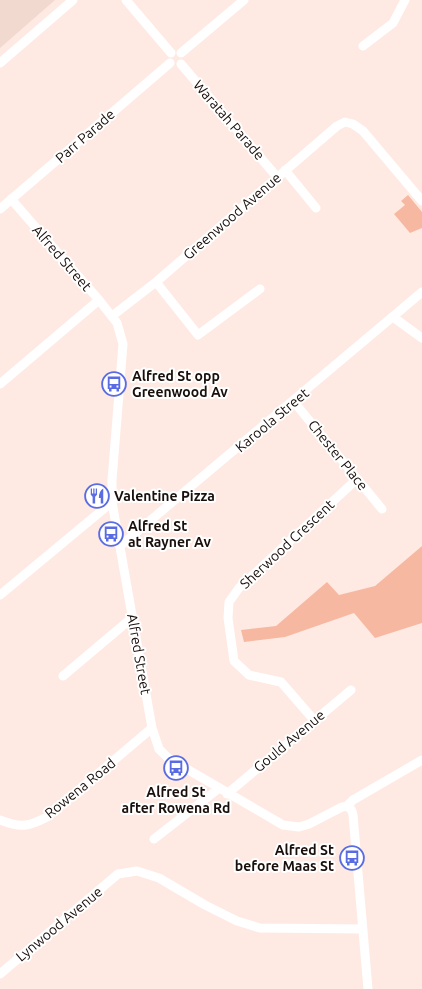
<svg xmlns="http://www.w3.org/2000/svg" width="422" height="989" viewBox="0 0 422 989" font-family="Ubuntu,sans-serif">
<style>
.built{fill:#f1d9d0}
.green{fill:#f7b8a2}
.lines{fill:none;stroke-linecap:round;stroke-linejoin:round}
.minor{stroke:#fff;stroke-width:9}
.labels{text-anchor:middle;stroke-width:4;stroke-linejoin:round;paint-order:stroke}
.street-label{font-size:14px;fill:#180e0a;stroke:#fff}
.poi-label{font-size:14px;font-weight:bold;fill:#180e0a;stroke:#fff;text-anchor:start}
</style>
<rect width="100%" height="100%" fill="#feeae3"/>
<path class="built" d="M0 0H55L0 48Z"/>
<path class="green" d="M408 195 422 212V228L410 233 394 214 405 205 401 201Z
M422 546V623L375 638 354 613 285 637 244 642 241 630 276 626 327 582 339 595 375 586Z"/>
<g class="lines">
<path class="minor" d="M126 0 171 53
M363 46 393 23 405 0
M181 53 244 0
M0 63 73 0
M181 64 277 177
M285 170 316 208
M11 199 99 300 117 323 123 344 112 480V502L152 728 159 749 168 758 283 825 299 827 309 824 342 807C349 805 352 809 353 815L368 989
M0 209 170 63
M156 282 198 335 260 289
M112 316 156 282 337 126 345 122 353 124 363 131 422 201
M393 317 422 338
M0 384 99 300
M294 402 382 509
M120 546 422 292
M0 595 112 502
M63 676 133 617
M314 720 281 682 249 675 234 661 228 618 229 602 239 588 357 479
M227 794 351 690
M347 806 353 800 422 760
M0 820C20 828 28 827 47 817L152 728
M154 839 218 789
M0 974 118 874 137 871 159 878 205 905 237 921 260 928 363 929"/>
</g>
<defs>
<g id="bus-ring" transform="scale(1.25)"><circle r="9.5" fill="#fff" stroke="#5a6ce3" stroke-width="1.5"/><path d="M-5-6H5V4H4V6H2V4H-2V6H-4V4H-5ZM-3.5-4V0h7V-4ZM-3.5 1.2v1.5H-2V1.2ZM2 1.2v1.5H3.5V1.2Z" fill="#5a6ce3"/></g>
<g id="restaurant-ring" transform="scale(1.25)"><circle r="9.5" fill="#fff" stroke="#5a6ce3" stroke-width="1.5"/><path d="M-5-6h1v4h1v-4h1v4h1v-4h1v5L-1.5 .5V6h-2V.5L-5-1ZM5-6V6H3V1.5H1.5Q1.5-4 5-6Z" fill="#5a6ce3"/></g>
</defs>
<g fill-rule="evenodd">
<use href="#bus-ring" x="114" y="384"/>
<use href="#restaurant-ring" x="97" y="496"/>
<use href="#bus-ring" x="111" y="534"/>
<use href="#bus-ring" x="176" y="768"/>
<use href="#bus-ring" x="352" y="858"/>
</g>
<g class="labels">
<g class="street-label">
<text transform="translate(229 120) rotate(49)" y="5">Waratah Parade</text>
<text transform="translate(85 136) rotate(-41)" y="5">Parr Parade</text>
<text transform="translate(232 216) rotate(-41)" y="5">Greenwood Avenue</text>
<text transform="translate(62 258) rotate(49)" y="5">Alfred Street</text>
<text transform="translate(272 420) rotate(-40)" y="5">Karoola Street</text>
<text transform="translate(338 455) rotate(51)" y="5">Chester Place</text>
<text transform="translate(287 544) rotate(-43)" y="5">Sherwood Crescent</text>
<text transform="translate(139 654) rotate(80)" y="5">Alfred Street</text>
<text transform="translate(289 741) rotate(-40)" y="5">Gould Avenue</text>
<text transform="translate(80 788) rotate(-39)" y="5">Rowena Road</text>
<text transform="translate(59 924) rotate(-40)" y="5">Lynwood Avenue</text>
</g>
<g class="poi-label">
<text x="132" y="381">Alfred St opp<tspan x="132" dy="16">Greenwood Av</tspan></text>
<text x="114" y="501">Valentine Pizza</text>
<text x="128" y="531">Alfred St<tspan x="128" dy="16">at Rayner Av</tspan></text>
<text x="176" y="797" text-anchor="middle">Alfred St<tspan x="176" dy="16">after Rowena Rd</tspan></text>
<text x="334" y="855" text-anchor="end">Alfred St<tspan x="334" dy="16">before Maas St</tspan></text>
</g>
</g>
</svg>
